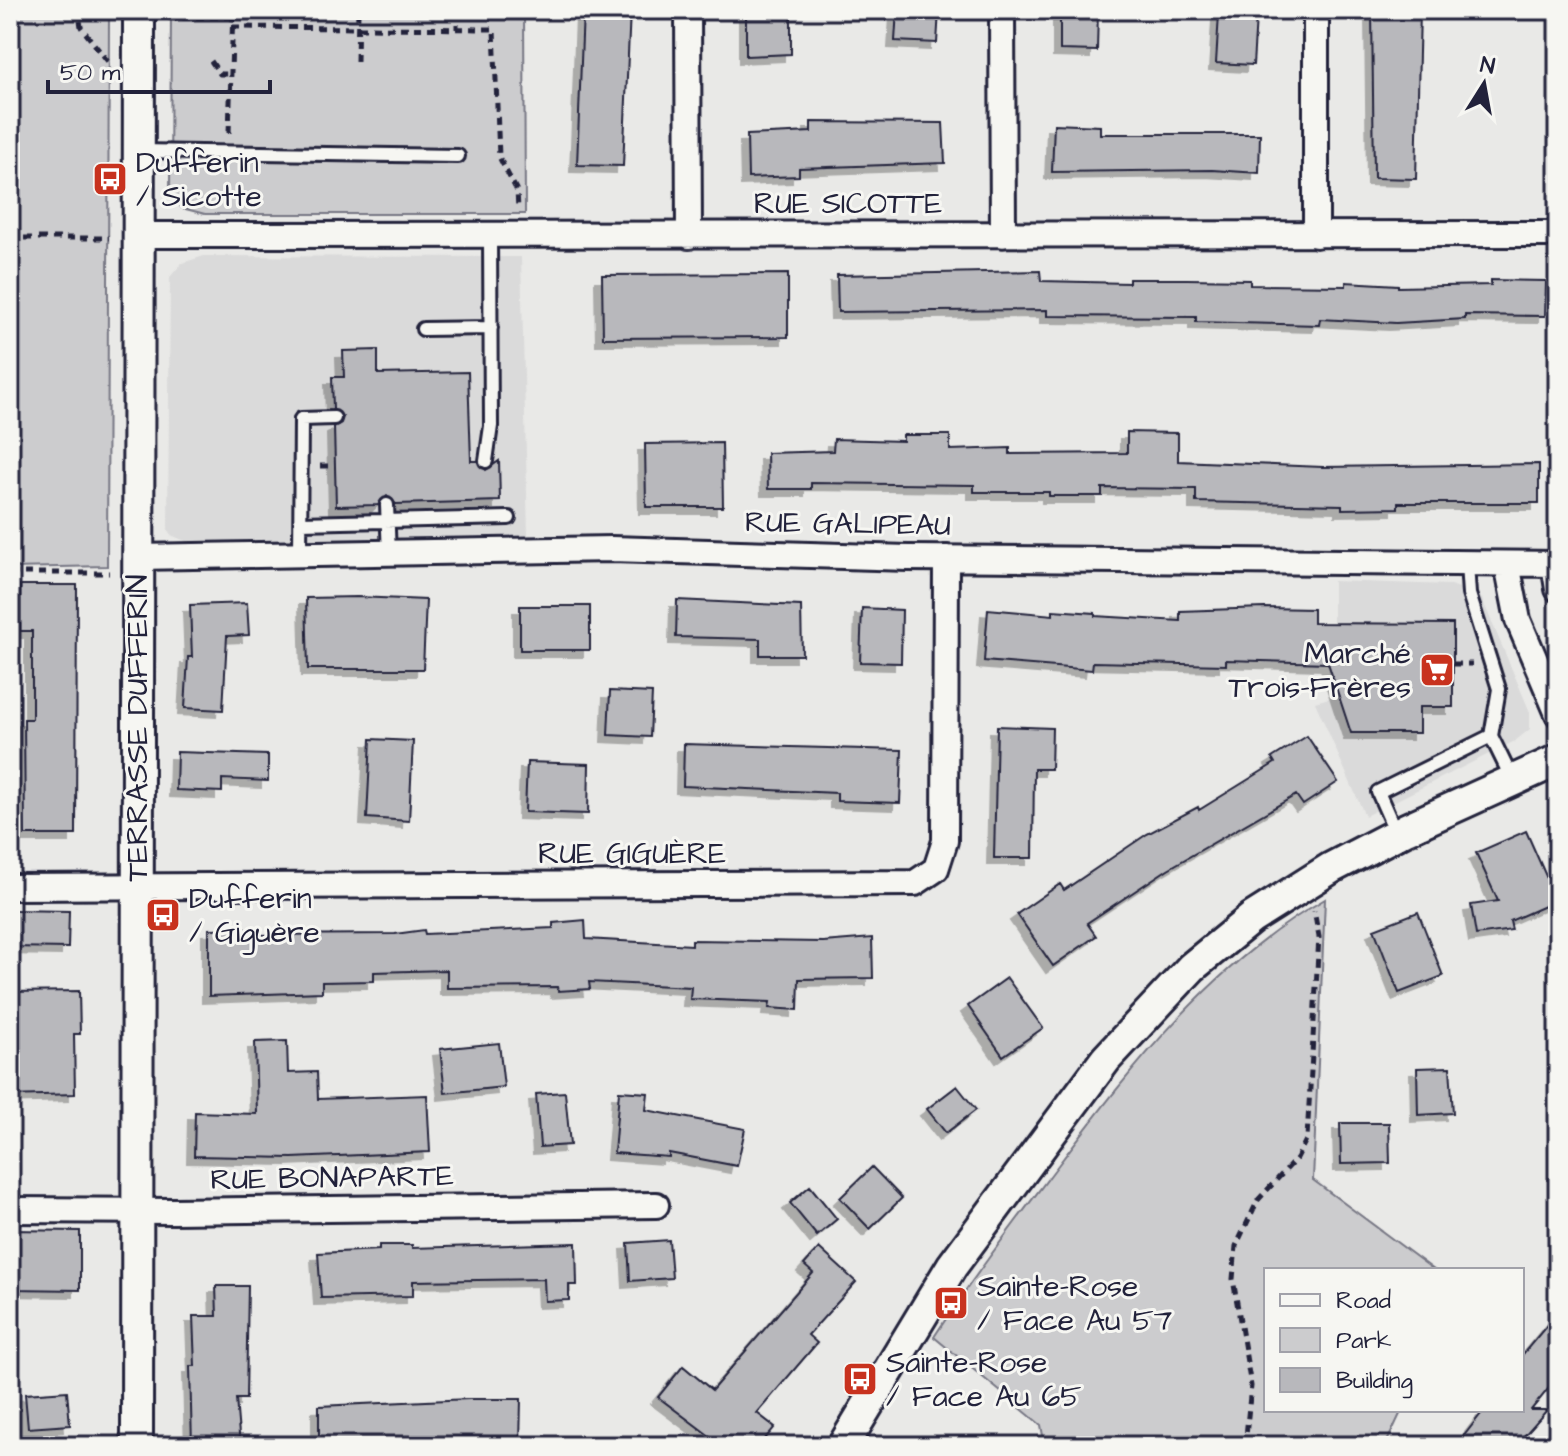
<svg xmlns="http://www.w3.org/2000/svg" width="1568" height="1456" viewBox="0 0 1568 1456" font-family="'Architects Daughter',sans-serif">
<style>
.built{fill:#dadada}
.green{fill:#ccccce;stroke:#777784;stroke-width:2}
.building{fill:#b8b8bc;stroke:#22223b;stroke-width:2;filter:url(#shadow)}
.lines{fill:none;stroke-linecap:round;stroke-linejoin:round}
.service-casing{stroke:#22223b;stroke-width:18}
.minor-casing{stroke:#22223b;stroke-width:30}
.tertiary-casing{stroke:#22223b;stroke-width:36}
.path{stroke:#22223b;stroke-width:5;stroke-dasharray:8 6;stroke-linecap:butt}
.service{stroke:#f6f6f2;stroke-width:12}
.minor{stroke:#f6f6f2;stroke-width:24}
.tertiary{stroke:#f6f6f2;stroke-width:30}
.labels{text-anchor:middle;stroke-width:6;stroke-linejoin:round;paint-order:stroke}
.poi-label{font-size:30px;fill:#22223b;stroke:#f6f6f2;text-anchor:start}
.street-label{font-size:30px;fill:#22223b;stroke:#f6f6f2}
</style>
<defs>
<filter id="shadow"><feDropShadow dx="-7" dy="7" stdDeviation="0" flood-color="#0004"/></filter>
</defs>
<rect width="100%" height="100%" fill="#e9e9e7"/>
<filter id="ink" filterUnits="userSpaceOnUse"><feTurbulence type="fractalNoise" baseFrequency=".0125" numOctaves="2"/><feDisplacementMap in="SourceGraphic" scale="16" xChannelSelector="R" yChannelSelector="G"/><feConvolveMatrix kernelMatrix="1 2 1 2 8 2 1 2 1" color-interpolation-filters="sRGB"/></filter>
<g filter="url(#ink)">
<path class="built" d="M204 256 521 257 528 535 190 543 171 535 168 530 170 277 182 263Z
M1333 581 1450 585 1477 593 1482 599 1530 712V729L1515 741 1365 816 1315 702 1333 697Z"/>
<path class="green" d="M10 10H109L107 566 10 568Z
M171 10H524L525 214H205L182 208 170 195Z
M1325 899 1313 1180 1434 1270H1266V1410H1402L1385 1446H1045L1041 1425 934 1337C973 1277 1016 1221 1059 1164 1136 1062 1213 964 1325 899Z"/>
<path class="building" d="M583 10H630L623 166 577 165Z
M746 10H791V54L746 56Z
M897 10H939L937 43 895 41Z
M1060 10H1098L1097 51 1060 50Z
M1372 10H1420L1416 179 1374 178Z
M1219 14 1256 17 1253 65 1216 63Z
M811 122 943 123 945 163 799 168V176L748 178 747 135 811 132Z
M1054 124 1100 126V134H1260L1259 173 1212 170 1052 172Z
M1040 271 1041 281 1129 283V279H1187L1250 280V285L1346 286V282L1398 285V287L1491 285V280L1546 281 1545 316 1465 315V319L1396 323 1320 319 1319 325 1196 322V317L1047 316V310L838 312 837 275Z
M788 274V337L603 338 602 275Z
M378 350V374L468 372 471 461H477L486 470 499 461 500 501 396 504 387 496 378 505 336 506 334 427 341 423 343 417 333 409 332 377H344L343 351Z
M1127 432 1178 433V461L1323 467 1539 464V503H1398V508L1342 509V505L1196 502V489L1102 488V496H1049V492H974V485L811 483V489H768L767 453 833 451 834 439 903 441V435H950V450L1010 448V454L1127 453Z
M722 443 723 507H646L645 444Z
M20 585H77L76 835H25L24 719H32V631H20Z
M357 597 426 600 423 669H308L306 598Z
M677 600 801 606 802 655H760V639L676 637Z
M247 603 249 635 227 636 223 710 185 708 188 657H192L190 605Z
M520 606H590V650H520Z
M862 608 902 610 901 663 860 662Z
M1264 608 1313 609V623L1453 624V707H1419V733H1351L1328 663 1226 660V665L1093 662 1092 670 984 661 988 609 1053 615V610L1095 613V616L1180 621V611Z
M610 691 652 693 650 737 608 735Z
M997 726 1052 728 1051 769H1034L1033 858H994Z
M1307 736 1338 782 1303 805 1296 795 1168 869 1087 923 1096 936 1053 966 1017 914 1060 884 1064 890 1147 834 1198 807 1199 810 1275 763 1272 758Z
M371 739 413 741 409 821 367 818Z
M684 744 902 750 900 803 837 801V793L683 786Z
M177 752 268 755V781L222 779V792L176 790Z
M527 762 589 764 588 814 525 812Z
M1526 831 1553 892H1558V900L1510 921 1512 930 1476 935 1471 905 1498 901 1476 853Z
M10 910 69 911 68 948 10 947Z
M1418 912 1443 976 1399 993 1374 929Z
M585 920 586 939 692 945V940L823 942 872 938 873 978 799 979 798 1010 769 1008 770 1002 690 999 691 987 589 982 590 989 558 991 557 987 447 988V970L374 972V981L322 982V992L209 996V929L249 928V935L395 934 424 930 425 934 553 928V923Z
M1007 978 1043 1028 1003 1056 968 1006Z
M79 991 80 1034H74L75 1094 10 1096V992Z
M287 1041 288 1073 317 1072 318 1099 427 1095 430 1152 292 1158 194 1156 195 1112 257 1114 255 1042Z
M499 1043 504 1087 445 1093 440 1049Z
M1450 1067 1453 1113 1418 1115 1417 1068Z
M957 1086 976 1110 946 1133 927 1109Z
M619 1091 648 1093 646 1110 745 1129 737 1166 669 1153V1157L614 1153Z
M565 1092 570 1145 540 1147 536 1094Z
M1340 1123H1389L1390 1163 1341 1164Z
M872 1167 902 1198 870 1229 840 1198Z
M810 1186 837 1219 817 1236 790 1203Z
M10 1230 80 1231V1290L10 1289Z
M669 1240 672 1278 630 1281 628 1243Z
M576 1243 577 1285H569V1300L545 1301 544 1279 413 1281V1296L321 1298 318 1253 379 1250V1245H412V1248Z
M819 1248 856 1282 808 1335 817 1343 757 1413 775 1427 759 1446H723L658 1397 683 1366 712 1390 813 1273 804 1265Z
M216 1286H248L246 1399H236L240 1446H192L190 1366H195L193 1316H217Z
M1558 1312V1377L1531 1410H1547L1515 1446H1456L1484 1410H1522V1355Z
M67 1391 70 1425 28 1428 25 1394Z
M469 1399H521L520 1445 319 1446V1406Z"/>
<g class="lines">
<g class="service-casing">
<path id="service" d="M139 151 458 156
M423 329 491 328
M486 461 491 426 490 236
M387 505 389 555
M301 523 509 518
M300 557 301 419 334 418
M1467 564 1469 594 1499 689 1491 736
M1396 833 1378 792 1491 736 1513 781"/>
</g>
<g class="minor-casing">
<path id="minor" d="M688 10 689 236
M1002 10 1003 235
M1316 10V235
M138 235 1558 234
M137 557 612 549 908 558 1558 564
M1507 564 1518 620 1558 714
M1554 564 1558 589
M10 887 915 883 936 869 945 841 946 558
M10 1210 174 1211 656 1205"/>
</g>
<g class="tertiary-casing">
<path id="tertiary" d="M137 1446 139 10
M843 1446 952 1266 1106 1059 1192 967 1252 918 1331 868 1406 829 1558 760"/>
</g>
<path class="path" d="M89 10 80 20 81 27 109 63
M457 10V29
M168 18 233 17
M232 27 494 29 499 157 517 191 518 209
M211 61 220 74H230
M357 61 358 10
M229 133 233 10
M10 238H109
M320 466H335
M10 573H109
M1453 664H1472
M1245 1446 1251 1386 1233 1279 1236 1246 1258 1200 1297 1158 1307 1138 1319 937 1314 911"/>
<use href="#service" class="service"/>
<use href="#minor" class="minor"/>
<use href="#tertiary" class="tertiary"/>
</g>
</g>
<defs>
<g id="bus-square" transform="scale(1.8)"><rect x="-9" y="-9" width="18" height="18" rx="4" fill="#c8321e" stroke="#f6f6f2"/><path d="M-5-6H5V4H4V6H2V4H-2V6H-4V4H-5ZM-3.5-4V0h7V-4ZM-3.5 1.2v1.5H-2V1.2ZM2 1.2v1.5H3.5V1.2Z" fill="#fff"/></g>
<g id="supermarket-square" transform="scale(1.8)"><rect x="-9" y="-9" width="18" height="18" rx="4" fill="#c8321e" stroke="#f6f6f2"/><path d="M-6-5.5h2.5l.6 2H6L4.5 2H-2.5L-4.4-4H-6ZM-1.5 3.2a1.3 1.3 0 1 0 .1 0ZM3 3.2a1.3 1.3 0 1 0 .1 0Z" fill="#fff"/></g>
</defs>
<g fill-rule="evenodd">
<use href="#bus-square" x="110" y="179"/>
<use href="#supermarket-square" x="1437" y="670"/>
<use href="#bus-square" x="163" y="915"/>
<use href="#bus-square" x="951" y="1303"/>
<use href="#bus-square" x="860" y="1379"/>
</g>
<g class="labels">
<g class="poi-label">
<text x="136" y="172">Dufferin<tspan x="136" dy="34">/ Sicotte</tspan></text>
<text x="1411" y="663" text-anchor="end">Marché<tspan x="1411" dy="34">Trois-Frères</tspan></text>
<text x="189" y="908">Dufferin<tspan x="189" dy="34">/ Giguère</tspan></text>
<text x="977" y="1296">Sainte-Rose<tspan x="977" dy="34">/ Face Au 57</tspan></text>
<text x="886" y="1372">Sainte-Rose<tspan x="886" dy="34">/ Face Au 65</tspan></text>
</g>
<g class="street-label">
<text x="848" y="213">RUE SICOTTE</text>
<text transform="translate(848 523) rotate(1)" y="10">RUE GALIPEAU</text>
<text transform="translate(137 728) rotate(-90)" y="10">TERRASSE DUFFERIN</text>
<text x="632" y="863">RUE GIGUÈRE</text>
<text transform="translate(332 1177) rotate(-1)" y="10">RUE BONAPARTE</text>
</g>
</g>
<rect width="1568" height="1456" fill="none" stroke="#f6f6f2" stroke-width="40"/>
<rect x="20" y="20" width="1528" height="1416" fill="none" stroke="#22223b" stroke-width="3" filter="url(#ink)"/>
<rect x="1264" y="1268" width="260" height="144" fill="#f6f6f2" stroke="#a1a1a9" stroke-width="2"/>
<rect x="1280" y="1294" width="40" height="12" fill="#f6f6f2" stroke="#a1a1a9" stroke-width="2"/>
<text x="1336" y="1308" font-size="24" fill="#22223b">Road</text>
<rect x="1280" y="1328" width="40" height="24" fill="#ccccce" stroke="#a1a1a9" stroke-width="2"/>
<text x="1336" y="1348" font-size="24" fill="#22223b">Park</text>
<rect x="1280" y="1368" width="40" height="24" fill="#b8b8bc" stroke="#a1a1a9" stroke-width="2"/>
<text x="1336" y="1388" font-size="24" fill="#22223b">Building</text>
<g transform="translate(1484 84) rotate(11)" stroke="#f6f6f2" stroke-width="6" paint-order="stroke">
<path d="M0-6L14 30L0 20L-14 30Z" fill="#22223b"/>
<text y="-12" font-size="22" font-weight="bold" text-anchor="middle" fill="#22223b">N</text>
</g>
<path d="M48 80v12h222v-12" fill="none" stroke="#22223b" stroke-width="4"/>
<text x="60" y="80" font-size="24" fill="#22223b" stroke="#f6f6f2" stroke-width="6" paint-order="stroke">50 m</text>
</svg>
